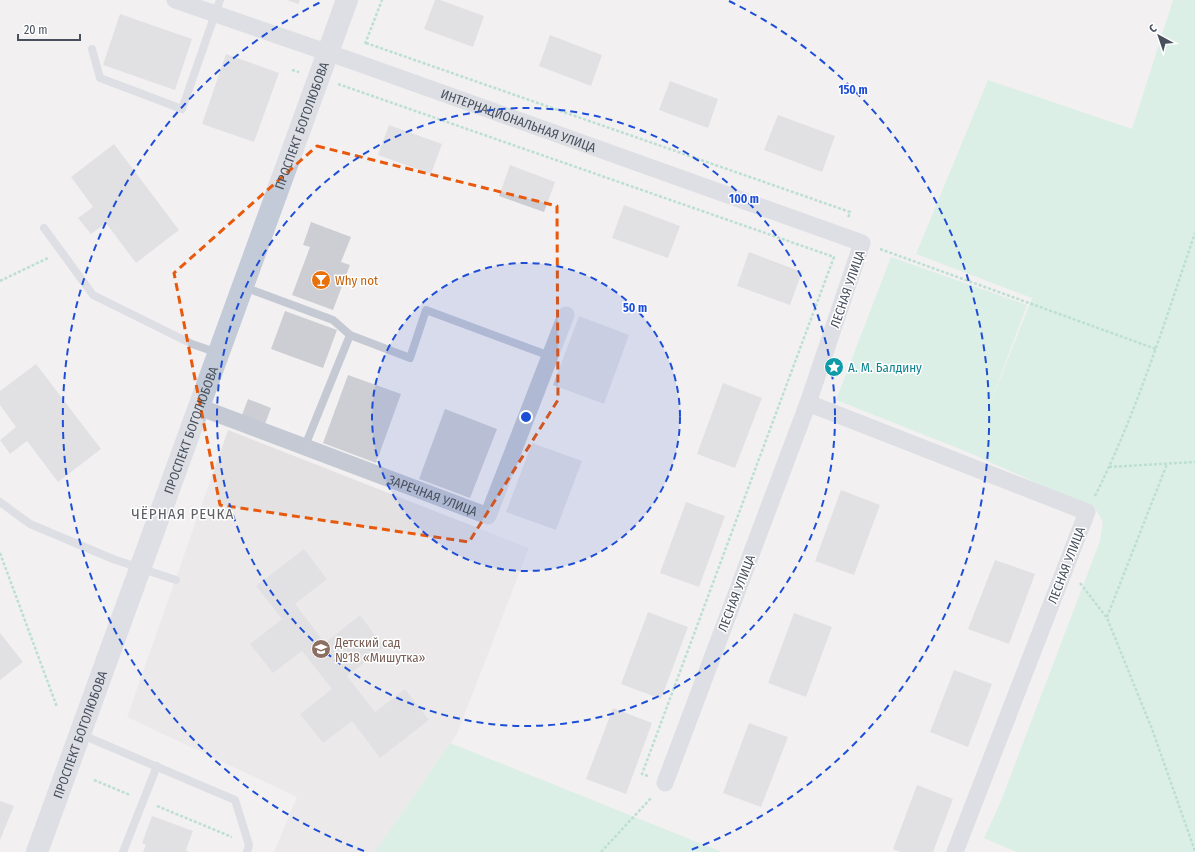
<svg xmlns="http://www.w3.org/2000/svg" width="1195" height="852" viewBox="0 0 1195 852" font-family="'Fira Sans Condensed',sans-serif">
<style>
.education{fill:#e3e1e2}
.green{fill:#c0eeda}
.building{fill:#cdced4}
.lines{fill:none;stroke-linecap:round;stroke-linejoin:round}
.path{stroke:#7acab0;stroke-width:2.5;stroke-dasharray:3 2;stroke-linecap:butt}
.service{stroke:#c4c9d4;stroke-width:8}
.minor{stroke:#c4c9d4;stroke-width:17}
.secondary{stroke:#c3cad8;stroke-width:22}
.marked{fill:none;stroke:#e8590c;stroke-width:3;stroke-dasharray:8 5;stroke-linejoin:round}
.ring{fill:none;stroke:#1d4ed8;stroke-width:2;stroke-dasharray:7 5}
.labels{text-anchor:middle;stroke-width:3;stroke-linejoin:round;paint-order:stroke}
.street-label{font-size:13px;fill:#48505d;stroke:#fff}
.food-label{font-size:13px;fill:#c56008;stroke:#fff;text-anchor:start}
.culture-label{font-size:13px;fill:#0d838f;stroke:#fff;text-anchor:start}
.education-label{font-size:13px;fill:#785e54;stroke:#fff;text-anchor:start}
.quarter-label{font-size:15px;letter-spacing:1px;fill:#5d5f64;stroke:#fff}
.centre{fill:#1d4ed8;stroke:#fff;stroke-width:2}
.ring-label{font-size:12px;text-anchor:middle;font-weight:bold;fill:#1d4ed8;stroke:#fff;stroke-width:3;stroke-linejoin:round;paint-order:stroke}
</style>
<rect width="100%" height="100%" fill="#f2f0f0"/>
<path class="education" d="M228 430 529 548 457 734 375 852H274L297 797 127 717Z"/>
<path class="green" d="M1173 0H1195V852H1016L984 838 1001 801 1100 541 1103 522 1096 510 970 453 836 400 891 257 1027 305 987 412 1032 298 916 254 988 80 1132 129Z
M450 743 722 852H375Z"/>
<path class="building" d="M287 0H300L298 4Z
M435 0H440L484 16 473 47 424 29Z
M120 14 192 39 175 90 103 65Z
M550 35 602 55 591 86 539 66Z
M226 54 279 73 254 142 202 124Z
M670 81 718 99 708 128 659 110Z
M778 115 835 136 822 172 764 150Z
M389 125 442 144 431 174 378 155Z
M114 144 179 230 136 263 106 223 91 234 78 218 93 207 71 177Z
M510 165 555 182 544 212 499 196Z
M624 205 680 226 668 258 612 238Z
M311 222 351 237 341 262 350 265 333 310 292 295 310 247 303 245Z
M749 252 802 272 790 305 737 286Z
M285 311 337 330 323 368 271 349Z
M579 316 629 335 604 404 553 385Z
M36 364 101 449 58 482 27 441 10 454 0 440 16 427 0 405V391Z
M348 375 401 394 376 463 323 443Z
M723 383 762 398 735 468 697 454Z
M248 399 271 408 265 424 242 415Z
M445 409 497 429 470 498 419 479Z
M532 443 582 461 556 530 506 512Z
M841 490 880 505 854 575 815 561Z
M686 502 725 516 699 587 660 573Z
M304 549 327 579 295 604 325 643 360 615 384 647 347 676 375 712 405 689 429 720 380 758 352 721 323 743 300 714 332 689 302 651 273 673 250 644 282 619 256 586Z
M995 560 1035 574 1009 644 968 629Z
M648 612 688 627 661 699 621 684Z
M794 613 832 627 806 697 768 683Z
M0 633 23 662 0 680Z
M954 670 992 684 968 747 930 732Z
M613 708 652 723 626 794 586 779Z
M749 723 788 737 761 807 723 793Z
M917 785 953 799 933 852H900L893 849Z
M0 801 14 806 0 840Z
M152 816 193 831 186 850 189 852H143L146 845 142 843Z"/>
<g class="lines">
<path class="path" d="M366 43 850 212 848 218
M365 44 382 0
M292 70 299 72
M338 84 834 257 642 774 648 776
M880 249 1156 349
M0 281 48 258
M1109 467 1195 462
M1095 496C1137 412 1165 321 1195 233
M0 553 57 707
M1080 583 1107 618 1152 729 1195 851
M1107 617 1167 464
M94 780 130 795
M157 806 232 837
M601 852 652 797"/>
<path class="service" d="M92 49 100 78 182 109 220 0
M44 228 93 295 192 344 218 353
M244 287 333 320 350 335
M305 446 350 335 410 358 426 310 550 356
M0 502 30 524 113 559 176 580
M80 734 235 800 249 845 247 852
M123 852 157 766"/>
<g class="minor">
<path id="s1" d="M175 0 358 63 862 243 808 403 665 783"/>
<path d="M808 403 1087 512 955 852"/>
<path id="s2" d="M199 407 488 516 566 315"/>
</g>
<path class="secondary" id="s3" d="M37 852 347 0"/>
</g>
<path d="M0 0H1195V852H0ZM317 146 557 206 558 400 469 542 220 505 174 273Z" fill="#f2f0f0" fill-opacity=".55" fill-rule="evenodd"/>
<path class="marked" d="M317 146 557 206 558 400 469 542 220 505 174 273Z"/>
<circle cx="526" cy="417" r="154" fill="#1d4ed8" fill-opacity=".12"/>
<g class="ring">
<circle cx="526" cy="417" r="154"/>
<circle cx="526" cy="417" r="309"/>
<path d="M364 851A463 463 0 0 1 323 1M729 1A463 463 0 0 1 688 851"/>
</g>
<defs>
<g id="bar-disc" transform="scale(1)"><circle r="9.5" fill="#e8710a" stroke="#fff"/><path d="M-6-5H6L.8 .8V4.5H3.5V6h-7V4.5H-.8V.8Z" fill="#fff"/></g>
<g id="sight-disc" transform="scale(1)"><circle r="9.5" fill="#0f9aa8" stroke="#fff"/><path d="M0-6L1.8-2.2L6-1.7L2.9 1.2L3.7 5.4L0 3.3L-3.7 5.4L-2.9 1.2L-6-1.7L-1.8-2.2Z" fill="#fff"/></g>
<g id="school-disc" transform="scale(1)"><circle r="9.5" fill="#8d6e63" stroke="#fff"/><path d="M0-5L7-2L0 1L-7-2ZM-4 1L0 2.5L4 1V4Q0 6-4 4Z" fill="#fff"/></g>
</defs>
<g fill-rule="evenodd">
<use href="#bar-disc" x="321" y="280"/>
<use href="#sight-disc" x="834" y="367"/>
<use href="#school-disc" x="321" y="649"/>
</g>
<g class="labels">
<g class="street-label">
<text dy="5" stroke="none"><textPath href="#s1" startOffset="364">ИНТЕРНАЦИОНАЛЬНАЯ УЛИЦА</textPath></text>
<text dy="5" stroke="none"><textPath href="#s3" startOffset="773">ПРОСПЕКТ БОГОЛЮБОВА</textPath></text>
<text transform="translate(847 289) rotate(-71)" y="5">ЛЕСНАЯ УЛИЦА</text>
<text dy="5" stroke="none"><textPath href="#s3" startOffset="449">ПРОСПЕКТ БОГОЛЮБОВА</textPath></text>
<text dy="5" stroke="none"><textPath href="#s2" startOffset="250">ЗАРЕЧНАЯ УЛИЦА</textPath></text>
<text transform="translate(1066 565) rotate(-69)" y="5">ЛЕСНАЯ УЛИЦА</text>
<text transform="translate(736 593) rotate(-69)" y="5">ЛЕСНАЯ УЛИЦА</text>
<text dy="5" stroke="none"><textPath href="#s3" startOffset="125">ПРОСПЕКТ БОГОЛЮБОВА</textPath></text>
</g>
<g class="food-label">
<text x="335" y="285">Why not</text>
</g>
<g class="culture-label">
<text x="848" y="372">А. М. Балдину</text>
</g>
<g class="education-label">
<text x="335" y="647">Детский сад<tspan x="335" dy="15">№18 «Мишутка»</tspan></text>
</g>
<g class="quarter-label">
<text x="183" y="519">ЧЁРНАЯ РЕЧКА</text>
</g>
</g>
<circle cx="526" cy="417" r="6" class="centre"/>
<g class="ring-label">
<text x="853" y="94">150 m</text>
<text x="744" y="203">100 m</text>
<text x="635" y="312">50 m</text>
</g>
<g transform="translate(1159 36) rotate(320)" stroke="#ffffff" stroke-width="3" paint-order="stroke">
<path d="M0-3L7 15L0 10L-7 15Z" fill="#48505d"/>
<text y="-6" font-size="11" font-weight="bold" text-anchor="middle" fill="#48505d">С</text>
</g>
<path d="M18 34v6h62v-6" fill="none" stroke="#48505d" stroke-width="2"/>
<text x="24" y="34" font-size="12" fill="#48505d" stroke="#ffffff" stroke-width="3" paint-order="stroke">20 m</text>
</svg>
